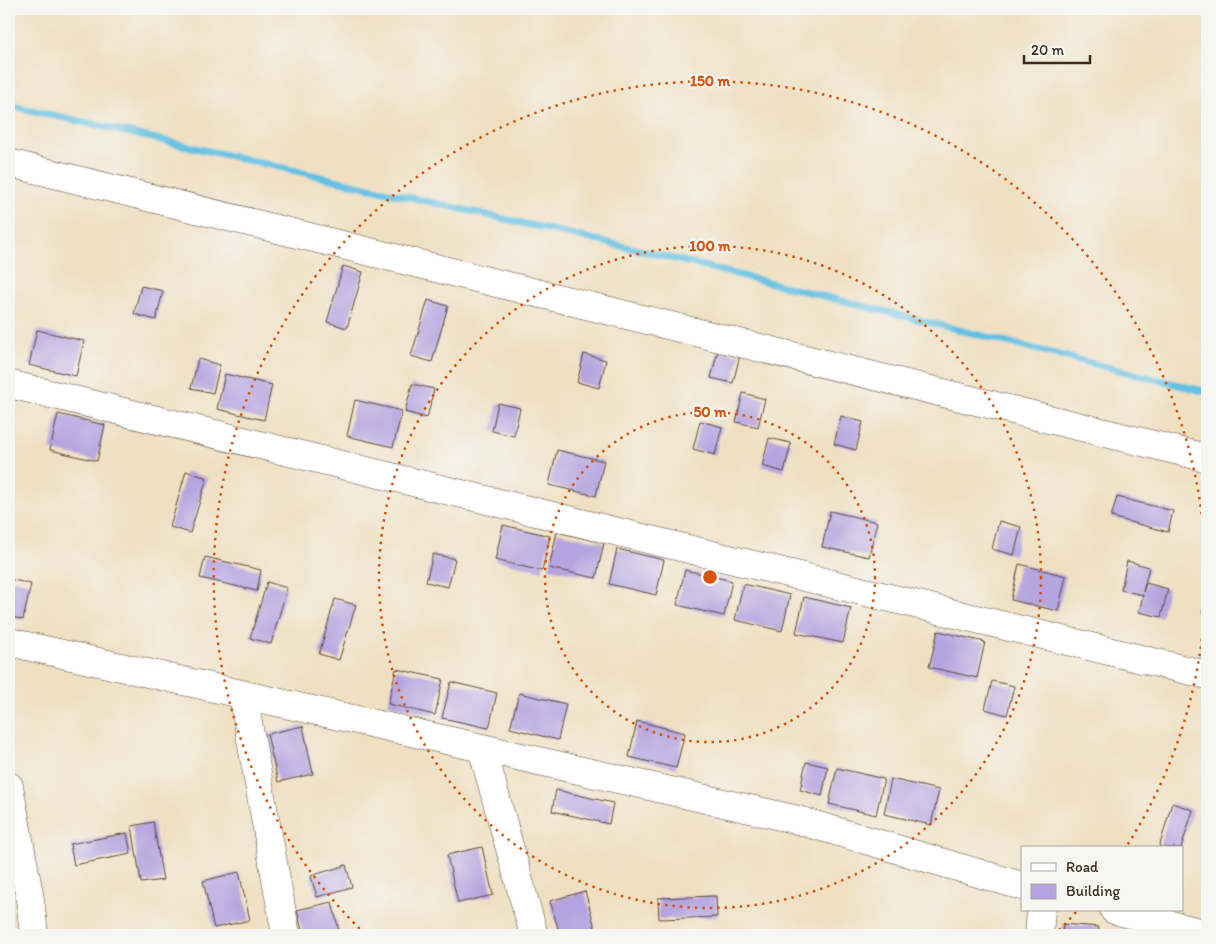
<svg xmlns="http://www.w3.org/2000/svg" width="1216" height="944" viewBox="0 0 1216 944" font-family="Itim,sans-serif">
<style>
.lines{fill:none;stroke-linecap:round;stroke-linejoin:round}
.stream{stroke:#64c0e2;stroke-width:7}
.building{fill:#b5a4df}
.minor-casing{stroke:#564537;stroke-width:29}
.minor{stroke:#fff;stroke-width:28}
.ring{fill:none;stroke:#d7540e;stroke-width:2.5;stroke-dasharray:2.5 5}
.centre{fill:#d7540e;stroke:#f6f6f2;stroke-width:2.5}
.ring-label{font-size:15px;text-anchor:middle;font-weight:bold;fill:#d7540e;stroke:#f6f6f2;stroke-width:4.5;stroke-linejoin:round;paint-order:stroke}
</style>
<rect width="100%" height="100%" fill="#f6f6f2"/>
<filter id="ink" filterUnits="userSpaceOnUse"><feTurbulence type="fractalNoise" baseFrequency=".02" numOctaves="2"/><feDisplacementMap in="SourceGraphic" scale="10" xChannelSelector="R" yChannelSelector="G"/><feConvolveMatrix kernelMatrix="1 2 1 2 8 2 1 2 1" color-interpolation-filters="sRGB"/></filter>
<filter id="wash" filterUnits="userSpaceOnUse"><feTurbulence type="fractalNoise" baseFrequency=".0096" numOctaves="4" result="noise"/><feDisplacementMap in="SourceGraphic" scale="20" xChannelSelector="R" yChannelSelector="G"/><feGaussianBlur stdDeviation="1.12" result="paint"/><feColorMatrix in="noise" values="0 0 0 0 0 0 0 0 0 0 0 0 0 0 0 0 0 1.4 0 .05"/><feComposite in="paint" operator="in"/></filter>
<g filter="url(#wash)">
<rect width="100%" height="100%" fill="#efe0c2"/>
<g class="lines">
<path class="stream" d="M9 105 639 250 1207 392"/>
</g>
<g id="blocks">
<path class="building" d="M343 266 363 272 347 328 327 322Z
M141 286 163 291 156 320 134 314Z
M428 300 448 306 432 362 411 356Z
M37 330 84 341 76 376 29 365Z
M718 350 740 355 733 383 711 378Z
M584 354 606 360 599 388 577 382Z
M198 359 220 365 213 393 191 388Z
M225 374 272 385 264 420 217 409Z
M412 384 434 389 427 418 405 412Z
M743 393 765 399 758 427 736 422Z
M355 400 402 411 393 447 347 436Z
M498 403 520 408 514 436 492 431Z
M58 414 105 425 97 461 50 450Z
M841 416 863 422 856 450 834 444Z
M700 421 722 427 715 455 693 449Z
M769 438 791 443 784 472 762 466Z
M557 450 604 461 596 496 549 485Z
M186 471 207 478 190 533 170 527Z
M1117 497 1173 511 1168 532 1111 517Z
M830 511 877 522 869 557 822 547Z
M999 521 1021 527 1014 555 992 549Z
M503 525 550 536 542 571 495 560Z
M557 532 604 543 596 578 549 568Z
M617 549 664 560 656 595 609 584Z
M433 554 455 559 448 587 426 582Z
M205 557 261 570 257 591 200 578Z
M1127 561 1149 567 1143 592 1146 583 1168 589 1161 617 1139 612 1143 595 1121 590Z
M1019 564 1066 576 1058 611 1011 600Z
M685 570 732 581 724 616 677 605Z
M9 579 31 584 23 620 9 616Z
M267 582 287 588 271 644 250 638Z
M743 584 790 595 782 631 735 620Z
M1207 596V615L1202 613Z
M804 597 851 608 843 643 796 633Z
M335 599 356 605 339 660 319 654Z
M938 631 985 642 977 678 929 667Z
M396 669 443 679 435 715 388 704Z
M992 681 1014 686 1007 715 985 709Z
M451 682 497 693 489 728 442 718Z
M519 693 566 704 558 740 510 728Z
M637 721 685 733 676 768 629 757Z
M303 726 313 774 278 782 267 734Z
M806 762 828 767 822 796 800 790Z
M837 768 884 779 876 815 829 804Z
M891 779 939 790 931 825 884 814Z
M556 790 613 803 609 824 552 811Z
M1172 803 1193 810 1181 848H1159Z
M153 822 163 880 141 883 132 826Z
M127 833 131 854 74 865 70 844Z
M482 847 493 895 458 903 447 855Z
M346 865 352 887 317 897 311 876Z
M239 872 250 920 214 928 203 881Z
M585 891 597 935H560L550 901Z
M716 896 717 917 659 919 658 898Z
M332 902 340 935H303L297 910Z
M1063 924 1099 927 1098 935H1062Z"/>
</g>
</g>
<g filter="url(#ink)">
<use href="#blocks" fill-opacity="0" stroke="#564537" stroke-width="1"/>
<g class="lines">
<g class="minor-casing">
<path id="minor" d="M9 163 1207 458
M9 384 1207 675
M9 642 482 748 798 820 1022 886
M243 695 286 935
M482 748 534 935
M9 786 30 899 34 935
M1114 910 1207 934
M1039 935 1041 910"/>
</g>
<use href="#minor" class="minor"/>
</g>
</g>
<g class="ring">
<circle cx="710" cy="577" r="165"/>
<circle cx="710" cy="577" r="331"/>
<path d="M1076 912A496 496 0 0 1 1055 934M365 934A496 496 0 1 1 1126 847"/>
</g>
<circle cx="710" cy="577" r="8" class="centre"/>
<g class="ring-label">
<text x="710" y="86">150 m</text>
<text x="710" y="251">100 m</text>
<text x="710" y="417">50 m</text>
</g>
<rect width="1216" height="944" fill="none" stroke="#f6f6f2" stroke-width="30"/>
<rect x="1021" y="846" width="162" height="65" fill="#f6f6f2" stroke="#aba49d"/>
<rect x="1031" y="863" width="25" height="8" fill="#ffffff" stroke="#aba49d"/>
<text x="1066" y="872" font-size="15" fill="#3b2a1e">Road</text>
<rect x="1031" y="884" width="25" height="15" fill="#b5a4df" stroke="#aba49d"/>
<text x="1066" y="896" font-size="15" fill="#3b2a1e">Building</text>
<path d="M1024 55v8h66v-8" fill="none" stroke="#3b2a1e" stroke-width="2.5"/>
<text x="1031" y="55" font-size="15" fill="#3b2a1e" stroke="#f6f6f2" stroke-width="4" paint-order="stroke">20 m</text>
</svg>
